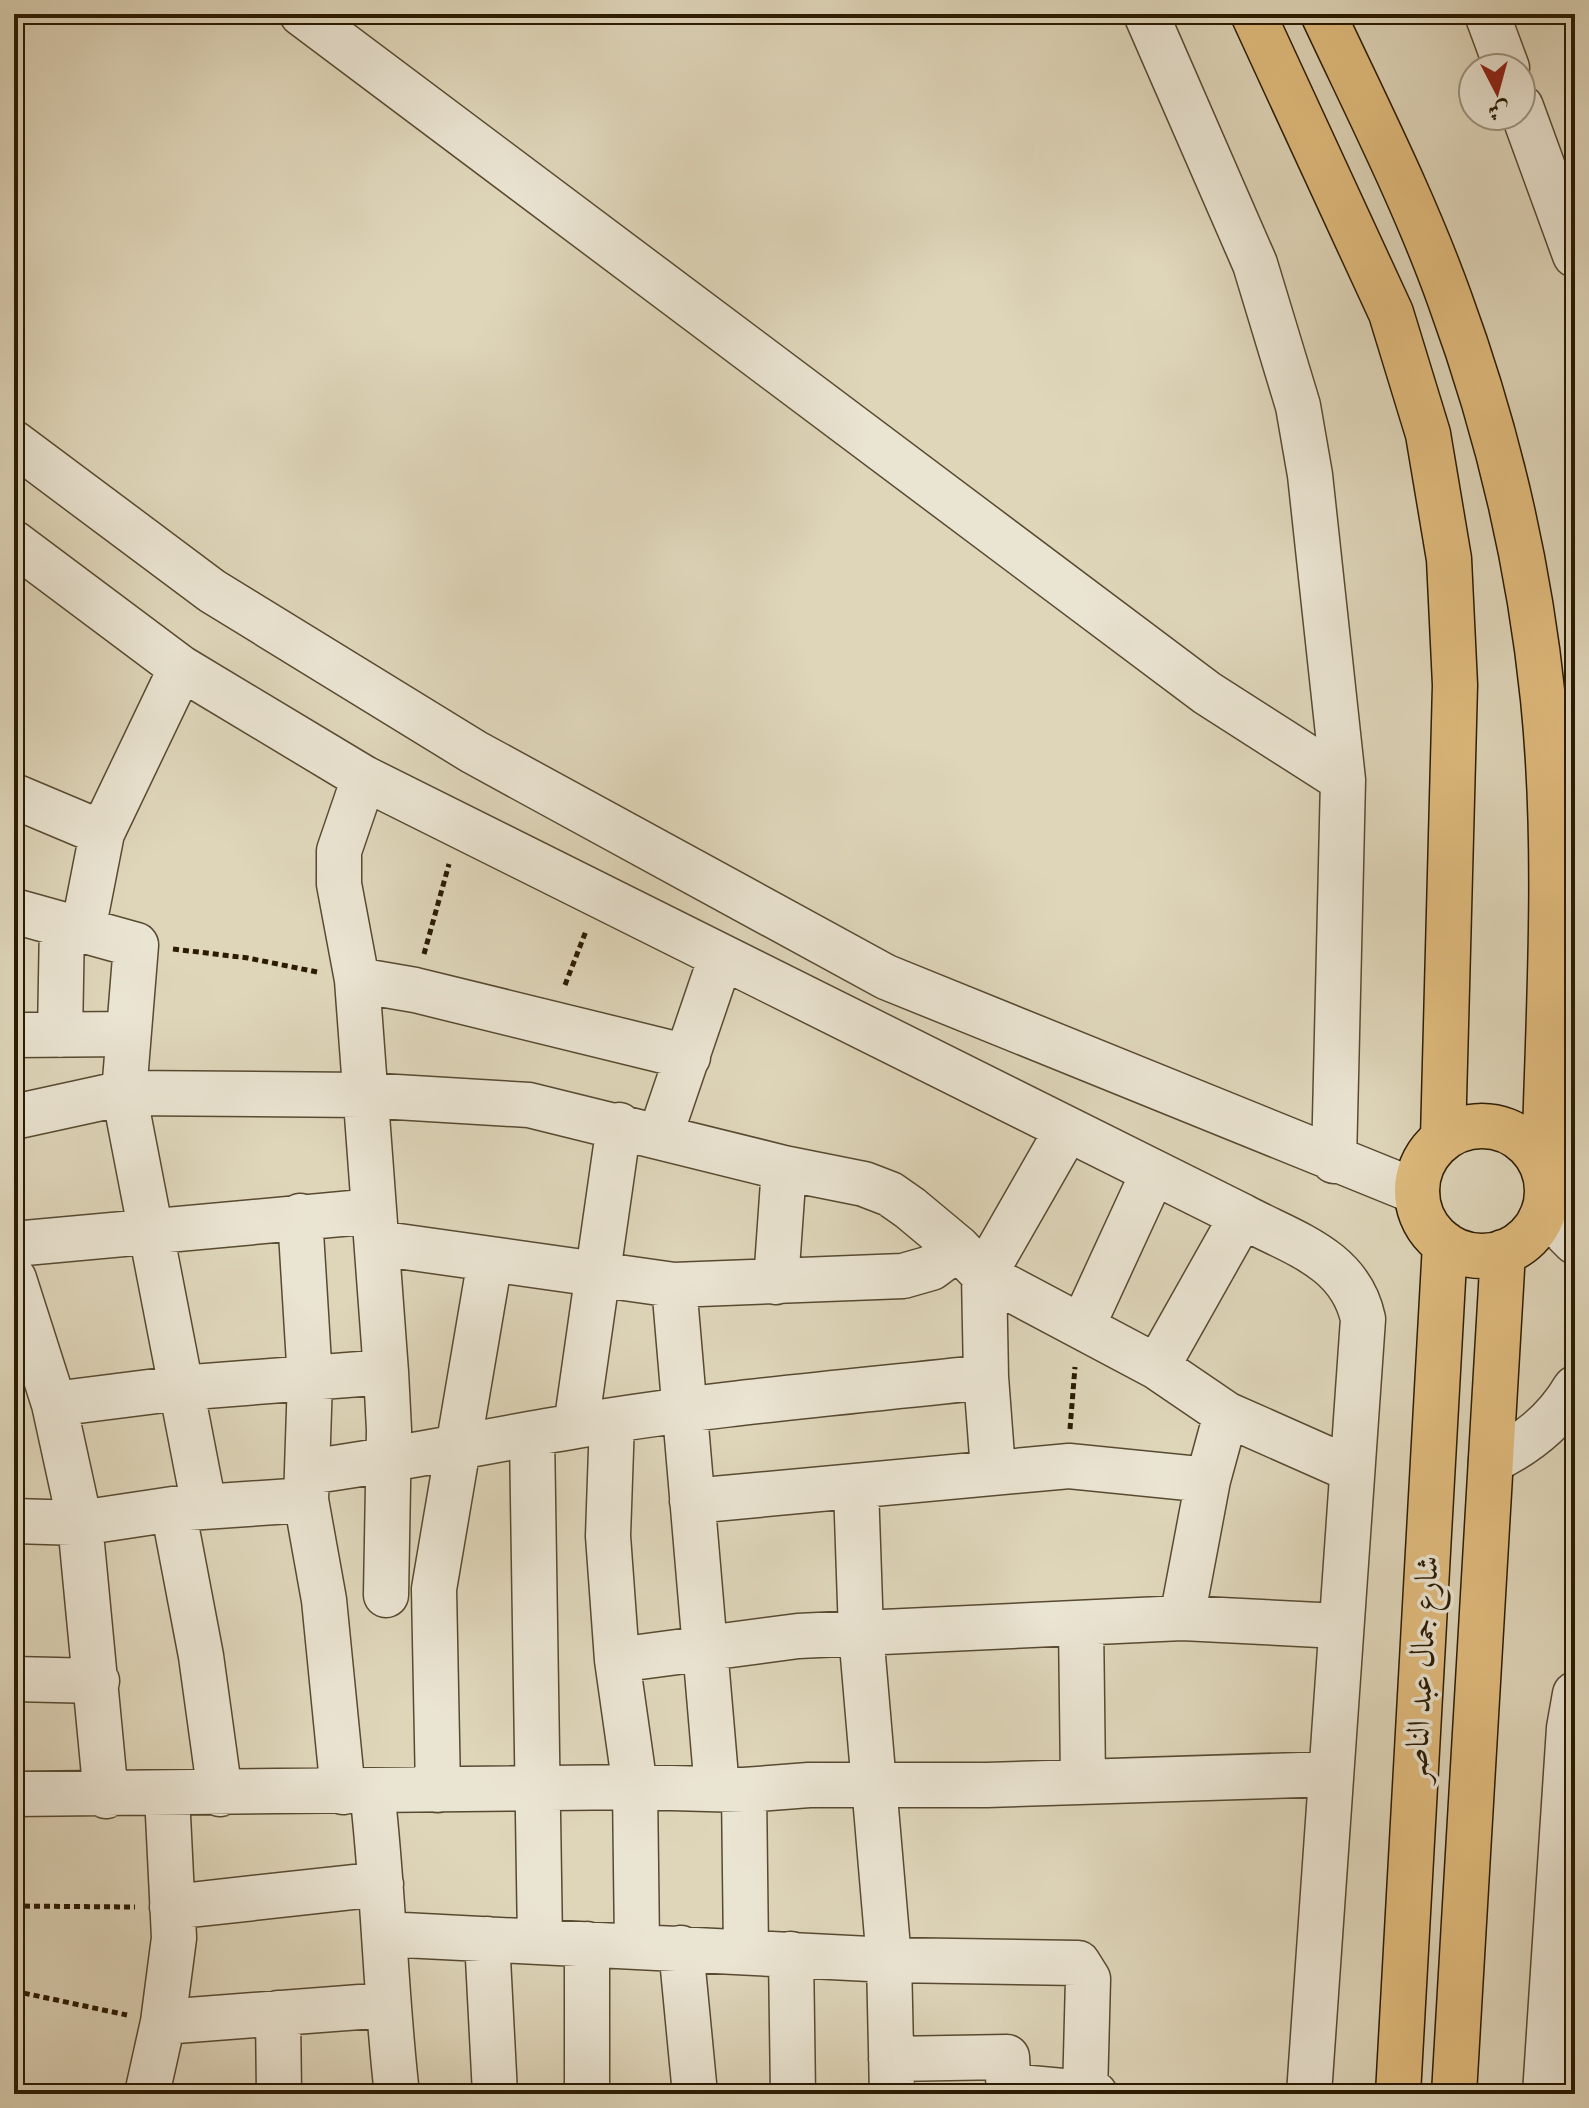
<svg xmlns="http://www.w3.org/2000/svg" width="1589" height="2108" viewBox="0 0 1589 2108" font-family="'IM FELL Great Primer',Amiri,serif">
<style>
.lines{fill:none;stroke-linecap:round;stroke-linejoin:round}
.minor-casing{stroke:#584a31;stroke-width:47}
.major-casing{stroke:#2b1b03;stroke-width:47}
.path{stroke:#2b1b03;stroke-width:5;stroke-dasharray:6 4;stroke-linecap:butt}
.minor{stroke:#eae4d2;stroke-width:44}
.major{stroke:#e0bb7d;stroke-width:44}
.labels{text-anchor:middle;stroke-width:7;stroke-linejoin:round;paint-order:stroke}
.street-label{font-size:32px;fill:#2b1b03;stroke:#eae4d2}
</style>
<rect width="100%" height="100%" fill="#dfd6ba"/>
<filter id="stains"><feTurbulence type="fractalNoise" baseFrequency=".0025" numOctaves="4"/><feColorMatrix values="0 0 0 0 .2 0 0 0 0 .09 0 0 0 0 .02 0 0 0 .5 -.17"/></filter>
<radialGradient id="worn" r=".72"><stop offset=".6" stop-color="#630" stop-opacity="0"/><stop offset="1" stop-color="#630" stop-opacity=".3"/></radialGradient>
<g class="lines">
<g class="minor-casing">
<path id="minor" d="M302 14 1207 693 1343 780
M1146 14 1255 264 1298 406 1310 475 1343 780 1334 1161
M1487 14 1507 68
M1521 107 1575 255
M14 443 212 591 474 752 886 977 1417 1192
M14 543 181 668 364 778 1242 1216C1292 1243 1350 1258 1363 1319L1309 2094
M364 778 339 851V884L357 980 386 1372 389 1430 386 1595
M14 796 102 833
M14 911 136 945 124 1093 204 1506
M83 930 102 833 181 668
M357 980 415 990 688 1057
M14 1035 128 1034
M60 1035 62 924
M14 1117 124 1093 363 1095 529 1105 784 1168 864 1184 890 1194 910 1208 958 1248 984 1275 1157 1367 1226 1414 1350 1469
M660 1136 721 957
M1548 1190 1575 1182
M300 1216 310 1380 306 1500 324 1600 343 1792
M1541 1218 1562 1229 1575 1242
M377 1243 674 1285 903 1276 931 1268 958 1248
M14 1244 374 1211
M14 1279 54 1404 80 1523 106 1796
M776 1282 784 1168
M674 1285 717 1789
M1083 1325 1153 1173
M1157 1367 1242 1216
M54 1404 180 1388 386 1372
M612 1421 608 1536 617 1660 635 1787 637 1946
M576 1426 619 1125
M532 1435 540 1941
M1491 1461C1527 1444 1555 1422 1575 1388
M993 1470 986 1377 984 1275 1067 1130
M307 1472C397 1460 486 1441 576 1426 711 1403 850 1392 986 1377
M856 1487 861 1633 889 1960 892 2094
M692 1501 1069 1466 1208 1480
M173 1509 201 1656 220 1794
M14 1521 80 1523 173 1509 306 1500
M1182 1618 1208 1480 1226 1414
M1081 1623 1083 1780
M617 1660 798 1636 861 1633 1182 1618 1339 1626
M14 1679 97 1681
M438 1790 434 1589 490 1260
M744 1790 746 1952
M372 1791C384 1892 385 1993 397 2094
M14 1794 635 1787 744 1790 809 1785H987L1331 1774
M172 1907 381 1884
M384 1934 889 1960 1078 1963 1088 1979 1085 2094
M487 1939 495 2094
M587 1944V2094
M681 1948 695 2094
M791 1954 793 2094
M278 2013 279 2094
M163 2022 386 2005
M891 2059 1007 2057 1009 2094
M1009 2086 1095 2094
M147 2094 163 2022 174 1938 167 1795
M1545 2094 1569 1728 1575 1694"/>
</g>
<g class="major-casing">
<path id="major" d="M1253 14 1391 313 1428 434 1449 559 1455 685 1443 1138
M1323 14C1367 108 1415 202 1450 300 1497 428 1529 564 1543 699 1559 855 1548 1013 1544 1169
M1417 1191a65 65 0 1 1 130 0a65 65 0 1 1-130 0Z
M1398 2094 1445 1244
M1454 2094 1503 1252"/>
</g>
<path class="path" d="M173 949 248 958 317 972
M424 954 449 864
M565 985 586 931
M1070 1429 1075 1367
M14 1906 135 1907
M14 1991 127 2015"/>
<use href="#minor" class="minor"/>
<use href="#major" class="major"/>
</g>
<g class="labels">
<g class="street-label">
<text transform="translate(1421 1669) rotate(-87)" y="11">شارع جمال عبد الناصر</text>
</g>
</g>
<rect width="1589" height="2108" fill="none" stroke="#dfd6ba" stroke-width="48"/>
<rect x="16" y="16" width="1557" height="2076" fill="none" stroke="#2b1b03" stroke-width="4"/>
<rect x="24" y="24" width="1541" height="2060" fill="none" stroke="#2b1b03" stroke-width="2"/>
<g transform="translate(1497 92) rotate(174)"><circle r="38" fill="#eae4d2" stroke="#9e947f" stroke-width="2"/>
<path d="M0-6L14 30L0 20L-14 30Z" fill="#8f2418"/>
<text y="-12" font-size="22" font-weight="bold" text-anchor="middle" fill="#2b1b03">ش</text>
</g>
<rect width="100%" height="100%" filter="url(#stains)"/>
<rect width="100%" height="100%" fill="url(#worn)"/>
</svg>
